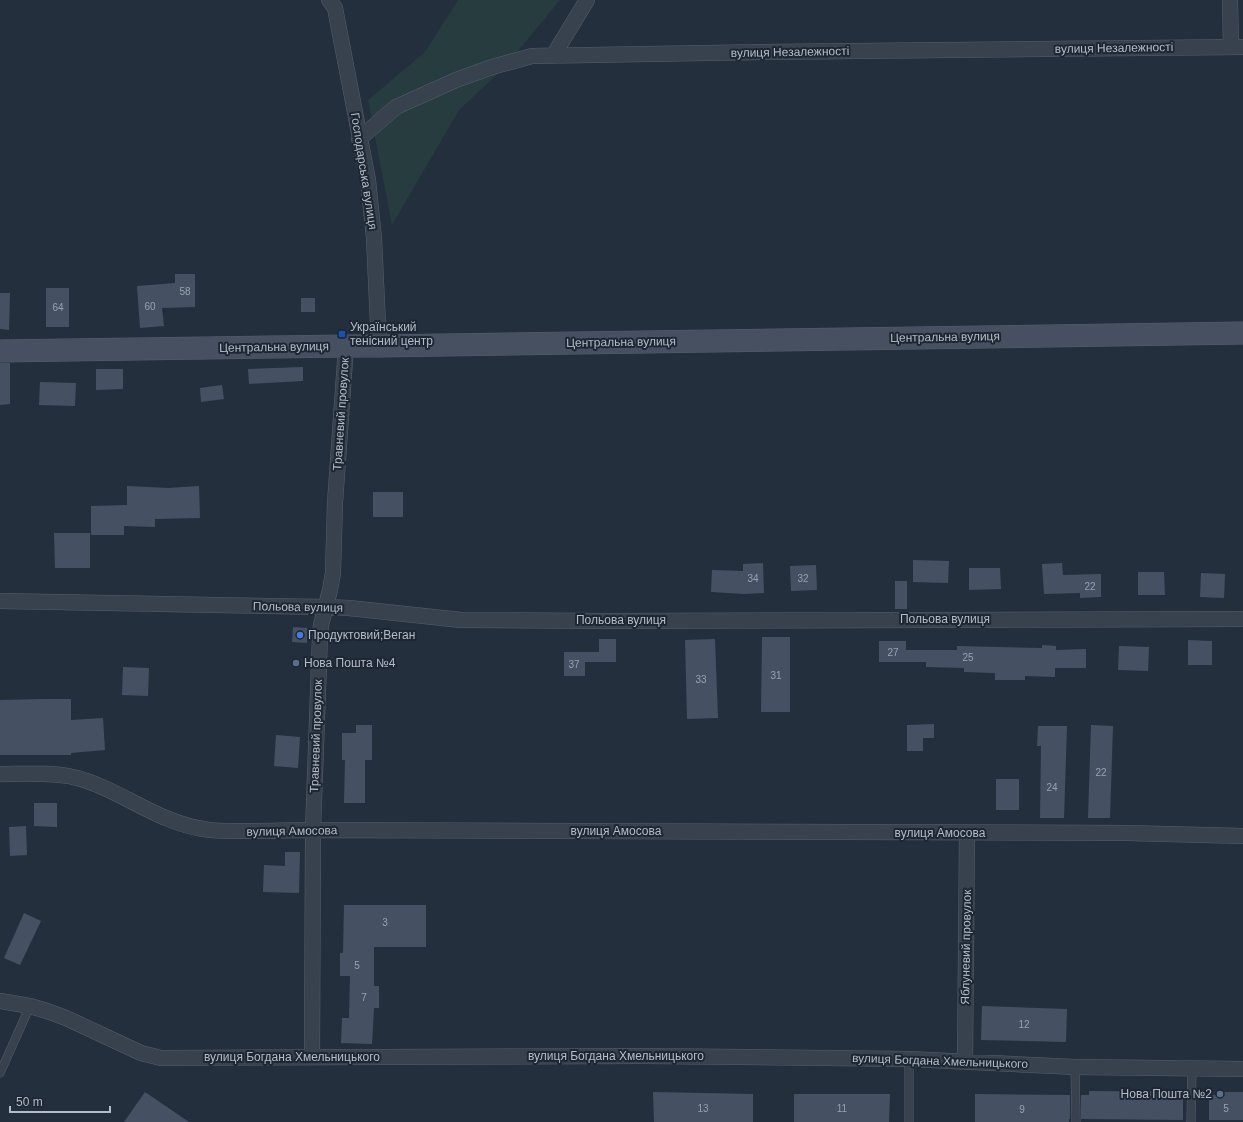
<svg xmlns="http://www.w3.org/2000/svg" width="1243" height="1122" viewBox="0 0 1243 1122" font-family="Helvetica,sans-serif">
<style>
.green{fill:#263c3f}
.building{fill:#455162}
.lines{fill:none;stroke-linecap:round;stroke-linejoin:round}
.lane-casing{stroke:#565f6c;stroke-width:9}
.street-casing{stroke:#565f6c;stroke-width:16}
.secondary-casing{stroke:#565f6c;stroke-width:23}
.lane{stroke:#38414e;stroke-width:8}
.street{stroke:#38414e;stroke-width:15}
.secondary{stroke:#465061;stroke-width:22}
.transit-dot{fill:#1a4fb4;stroke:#1d2633;stroke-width:1.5}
.shop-dot{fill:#3f7fe0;stroke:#1d2633;stroke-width:1.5}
.service-dot{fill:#5c6f8a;stroke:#1d2633;stroke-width:1.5}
.labels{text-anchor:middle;stroke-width:4;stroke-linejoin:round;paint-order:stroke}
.number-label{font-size:10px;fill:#98a1af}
.street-label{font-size:12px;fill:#b4bcc9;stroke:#1d2633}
.poi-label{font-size:12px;fill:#b4bcc9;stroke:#1d2633;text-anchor:start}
</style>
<rect width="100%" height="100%" fill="#242f3e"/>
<path class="green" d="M458 0H560L503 69 459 110 392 225 368 100 425 52Z"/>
<path class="building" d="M175 274H195V307L162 308 164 326 140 328 137 286 175 283Z
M46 288H69V327H46Z
M0 293H10L9 330 0 329Z
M301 298H315V312H301Z
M0 363H10V404L0 405Z
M303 367V381L249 384 248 369Z
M96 369H123V389L96 390Z
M40 382 76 383 75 406 39 405Z
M222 385 224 399 201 402 200 388Z
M127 486 168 488 199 486 200 518 155 519V527L124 526V535H91V506L127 505Z
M373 492H403V517H373Z
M54 533H90V568H55Z
M913 560 949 561 948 583 913 582Z
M763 563 764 593 744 594 711 592 712 570 743 571V564Z
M1062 563 1063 575 1101 574V597L1080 598V593L1044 594 1042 564Z
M816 565 817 590 791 591 790 566Z
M969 568H1000L1001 589 969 590Z
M1138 572H1164L1165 595H1138Z
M1201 573 1225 574 1224 598 1200 597Z
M895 581H907V609H895Z
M293 627 308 628 307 643 292 642Z
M762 637H790V712H761Z
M599 639H616V662H585V676H564V652H599Z
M715 639 718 718 687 719 685 640Z
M1188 640 1212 641V665H1188Z
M879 641H906V650H957V646L1042 648V645L1056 646V650L1086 649V668H1055V677L1025 676V680H995V673H993L964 672V668L926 667V662H879Z
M1119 646 1149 647 1148 671 1118 670Z
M123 667 149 668 148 696 122 695Z
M43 699H71V720L103 718 105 750 71 753V755H0V700Z
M934 724V738H923V751H907V725Z
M356 725H372V760H365V803H344L345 760H342V733H356Z
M1091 725 1113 726 1110 818H1088Z
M1038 726H1067L1064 818H1040L1041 746H1037Z
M276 735 300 737 298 768 274 766Z
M996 779H1019V810H996Z
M34 803H57V827L34 826Z
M26 826 27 855 10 856 9 827Z
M285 852H300L299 893 263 892 264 865 285 866Z
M344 905H426V947H374V986H379V1008H374L372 1044 341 1043 342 1018H349L350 976H340V953H343Z
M24 913 41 921 20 965 4 958Z
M982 1006 1067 1009 1066 1042 981 1040Z
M1089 1091 1183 1092V1120L1081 1119V1095H1089Z
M145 1092 189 1122H124Z
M653 1092 753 1094V1122H654Z
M1216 1092H1243V1120H1209V1095H1216Z
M794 1094H890L889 1122H794Z
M975 1094 1070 1095V1119H1069V1122H975Z"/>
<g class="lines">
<g class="lane-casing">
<path id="lane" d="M1075 1067 1076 1122
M0 1073 30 1006
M909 1122V1059
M1191 1122 1192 1068"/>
</g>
<g class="street-casing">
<path id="street" d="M329 0 335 8 368 180 374 238 379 346
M1230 0 1231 47
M553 56 587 0
M359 139 396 107 456 80 492 67 532 56 764 52 1243 47
M0 601 326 607 349 608 461 620 606 621 1243 619
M0 774C22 774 53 772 73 777 119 788 156 822 203 829 219 832 236 831 252 831 272 831 293 830 313 830L1127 833 1243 836
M0 1001 30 1006 47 1011 66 1018 141 1053 161 1058 646 1056 909 1059 1075 1067 1243 1069
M312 1057 313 830 320 636 321 625 330 590 333 573 335 503 346 346
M965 1061 967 833"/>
</g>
<g class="secondary-casing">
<path id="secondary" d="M0 351 346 346H379L1243 333"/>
</g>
<use href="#lane" class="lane"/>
<use href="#street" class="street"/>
<use href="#secondary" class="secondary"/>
</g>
<rect class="transit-dot" x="338" y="330" width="8" height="8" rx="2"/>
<circle class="shop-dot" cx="300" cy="635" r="4"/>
<g class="service-dot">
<circle cx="296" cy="663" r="4"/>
<circle cx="1220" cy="1094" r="4"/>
</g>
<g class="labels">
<g class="number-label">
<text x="185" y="295">58</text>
<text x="150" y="310">60</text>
<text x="58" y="311">64</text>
<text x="753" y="582">34</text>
<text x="803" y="582">32</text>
<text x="1090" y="590">22</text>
<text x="893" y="656">27</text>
<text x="968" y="661">25</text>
<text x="574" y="668">37</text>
<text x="776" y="679">31</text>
<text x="701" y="683">33</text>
<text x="1101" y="776">22</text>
<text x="1052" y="791">24</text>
<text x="385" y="926">3</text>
<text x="357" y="969">5</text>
<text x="364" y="1001">7</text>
<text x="1024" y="1028">12</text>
<text x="703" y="1112">13</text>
<text x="842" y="1112">11</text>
<text x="1226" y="1112">5</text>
<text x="1022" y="1113">9</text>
</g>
<g class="street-label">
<text transform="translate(1114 48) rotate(-1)" y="4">вулиця Незалежності</text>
<text transform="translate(790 52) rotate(-1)" y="4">вулиця Незалежності</text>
<text transform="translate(364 171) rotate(81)" y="4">Господарська вулиця</text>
<text transform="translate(945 337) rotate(-1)" y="4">Центральна вулиця</text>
<text transform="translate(621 342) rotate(-1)" y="4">Центральна вулиця</text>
<text transform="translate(274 347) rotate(-1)" y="4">Центральна вулиця</text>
<text transform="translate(341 414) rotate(-86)" y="4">Травневий провулок</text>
<text transform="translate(298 607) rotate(1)" y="4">Польова вулиця</text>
<text x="945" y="623">Польова вулиця</text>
<text x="621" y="624">Польова вулиця</text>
<text transform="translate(316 736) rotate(-88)" y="4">Травневий провулок</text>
<text transform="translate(292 831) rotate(-1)" y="4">вулиця Амосова</text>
<text x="616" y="835">вулиця Амосова</text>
<text x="940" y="837">вулиця Амосова</text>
<text transform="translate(966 947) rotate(-89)" y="4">Яблуневий провулок</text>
<text x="616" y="1060">вулиця Богдана Хмельницького</text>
<text x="292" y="1061">вулиця Богдана Хмельницького</text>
<text transform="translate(940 1061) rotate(2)" y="4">вулиця Богдана Хмельницького</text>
</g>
<g class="poi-label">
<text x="350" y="331">Український<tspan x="350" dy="14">тенісний центр</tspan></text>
<text x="308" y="639">Продуктовий;Веган</text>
<text x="304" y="667">Нова Пошта №4</text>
<text x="1212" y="1098" text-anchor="end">Нова Пошта №2</text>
</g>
</g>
<path d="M10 1106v6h100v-6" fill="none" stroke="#b4bcc9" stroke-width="2"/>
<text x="16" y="1106" font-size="12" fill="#b4bcc9" stroke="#1d2633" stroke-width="3" paint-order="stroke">50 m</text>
</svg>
